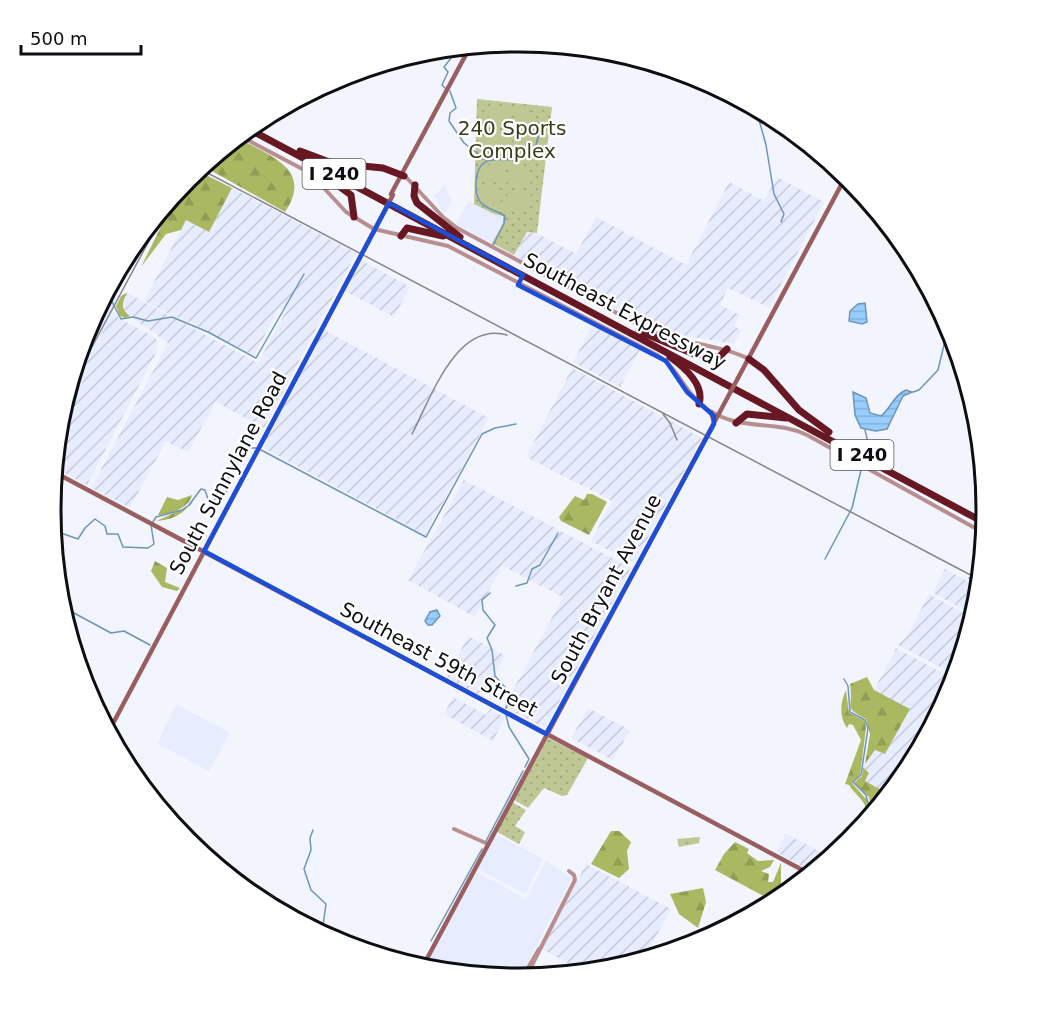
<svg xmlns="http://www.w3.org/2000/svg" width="1037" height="1020" viewBox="0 0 1037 1020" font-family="'DejaVu Sans',sans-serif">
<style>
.built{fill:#e8ecff}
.industrial{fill:url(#industrial-furrows)}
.grass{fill:url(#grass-dots)}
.forest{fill:url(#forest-firs)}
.garden{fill:#bfc895}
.water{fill:url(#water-rules);stroke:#6e94b8;stroke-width:1.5}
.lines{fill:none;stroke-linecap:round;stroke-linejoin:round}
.stream{stroke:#6e94b8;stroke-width:1.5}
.tertiary{stroke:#b88f90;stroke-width:4}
.secondary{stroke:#985e60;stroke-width:4.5}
.motorway{stroke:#671823;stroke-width:7}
.rail{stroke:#85868d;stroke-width:1.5}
.secondary-bridge{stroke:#985e60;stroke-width:4.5}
.marked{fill:none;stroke:#1d4ed8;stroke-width:4.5;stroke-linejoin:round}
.labels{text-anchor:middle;stroke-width:4.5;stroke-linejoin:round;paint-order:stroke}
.shield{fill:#fff;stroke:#565659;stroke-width:1.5}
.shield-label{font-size:18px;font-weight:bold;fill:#0d0e12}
.park-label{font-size:20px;fill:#383d18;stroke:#fff}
.street-label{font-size:20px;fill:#0d0e12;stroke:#fff}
.rim{fill:none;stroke:#0d0e12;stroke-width:3}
</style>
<defs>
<pattern id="industrial-furrows" width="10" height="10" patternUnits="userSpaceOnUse" patternTransform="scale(1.5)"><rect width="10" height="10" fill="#e8ecff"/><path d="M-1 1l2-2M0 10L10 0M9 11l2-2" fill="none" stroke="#c6c9da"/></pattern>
<pattern id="grass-dots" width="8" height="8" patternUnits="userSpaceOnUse" patternTransform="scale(1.5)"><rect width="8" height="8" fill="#bfc895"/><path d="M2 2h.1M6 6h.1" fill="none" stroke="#a3ab7f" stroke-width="1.8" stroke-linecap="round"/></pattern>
<pattern id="forest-firs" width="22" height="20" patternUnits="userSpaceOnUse" patternTransform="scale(1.5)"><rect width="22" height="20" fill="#abb862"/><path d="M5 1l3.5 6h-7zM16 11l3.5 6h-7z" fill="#929d54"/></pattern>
<pattern id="water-rules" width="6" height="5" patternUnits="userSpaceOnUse" patternTransform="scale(1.5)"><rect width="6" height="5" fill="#98ceff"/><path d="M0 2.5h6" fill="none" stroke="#82b0da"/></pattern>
</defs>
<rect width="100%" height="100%" fill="#f3f5fe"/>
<path class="built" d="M444 185 452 201 444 214 435 195Z
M469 201 494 214 504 216 503 223 492 243 456 224Z
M116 294 121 296 85 365 80 397 68 390 70 385 103 323 85 335 86 331 100 304Z
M176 704 230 733 209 771 157 744Z
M496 834 543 859 525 894 477 868Z
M546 861 572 878 520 978 425 968 476 872 526 899Z"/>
<path class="industrial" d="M777 177 824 202 769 308 728 288 720 305 740 315 734 326 741 330 734 344 657 331 514 255 527 232 538 234 576 254 596 217 686 265 729 182 764 201Z
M232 188 356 253 264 428 216 402 188 452 166 441 130 508 91 488 168 343 124 312 122 303 127 293 258 363 286 311 279 308 254 356 192 323 169 314 144 301 186 220 209 232Z
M361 260 410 287 394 317 345 291Z
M113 312 120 319 153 336 158 341 156 353 87 485 55 468 60 418 68 390 80 396 85 365Z
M104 322 99 331 70 385 85 335Z
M593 325 640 350 620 387 573 362Z
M324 330 489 418 425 535 262 447Z
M572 368 702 438 634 563 591 541 612 501 526 457Z
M464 480 631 568 545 728 504 707 563 597 502 566 475 617 408 580Z
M945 569 979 587 978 601 971 614 933 593Z
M929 594 969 616 961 634 963 648 955 675 898 645 910 631Z
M468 636 505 655 483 697 447 678Z
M896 648 954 679 907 770 882 802 885 792 865 781 869 773 863 767 875 750 885 754 910 710 874 690Z
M453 697 486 715 490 709 505 717 493 741 444 714Z
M588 708 630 730 613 760 571 738Z
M786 834 813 848 830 857 812 872 776 852Z
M586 864 671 909 644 959 609 969 584 972 542 949Z"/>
<path class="grass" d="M477 99 552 107 537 233 527 232 514 255 492 243 503 223V216L494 214 474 204Z
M143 234 124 269 127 271 125 275 118 271 130 250Z
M548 738 588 758 567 795 562 796 544 788 528 808 514 800Z
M512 802 526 810 515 826 525 832 519 844 497 832Z
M700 837 699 843 679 847 677 839Z"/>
<path class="forest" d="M238 138C270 156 314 169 285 212L203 166Z
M198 171 232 188 209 232 186 220 181 230 166 234 141 267 180 188Z
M127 293C122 303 120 309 130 316L125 318 120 316 116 306 121 296Z
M200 491C189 509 178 520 156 521L190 506Z
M587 494H592L607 502 589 535 561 521 559 517 575 496 584 500Z
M192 495C190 507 171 515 158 515L167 497 178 500Z
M155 561 167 568 165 582 180 588 177 591 162 587 151 571Z
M867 677 874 690 910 709 885 754 875 750 865 764 870 734 866 719C842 706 854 710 850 684Z
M846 690 849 713 865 721 866 728 860 775 852 783 867 800 869 816 864 820C872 804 857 798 849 785L845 784 861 740 853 725 849 724 847 728C839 717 840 702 846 690Z
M863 767 869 773 865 781 885 792 879 805 874 804 872 813 869 797 854 783 862 776Z
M611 831H619L631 842 627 851 629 869 619 878 591 864Z
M735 842 749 849 747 853 758 861 774 860 770 867 761 871 769 874 768 882H773L781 863V886L775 888 769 899 715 870 724 854Z
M703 888 706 902 698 928 679 914 670 894Z"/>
<path class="garden" d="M511 105 508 128 485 126C488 112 497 105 511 105Z
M517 106 533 115 537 132 514 129Z
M485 132 507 134 505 157C491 155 484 146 485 132Z
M514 135 537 137C534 151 525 159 511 158Z
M497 160H505L502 183 479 181 483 169Z
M511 161 527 170 531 187 508 183Z
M479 187 502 190 499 212 484 205Z
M508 190 531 193C528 207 519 213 505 213Z"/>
<path class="water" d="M865 303 867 322 862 324 849 321 850 311 858 304Z
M906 390 912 392 903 396 887 429 876 431 861 428 855 415 853 392 866 398 870 413 881 416C891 408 894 395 906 390Z
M437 610 440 616 432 625H428L425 621 430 612Z"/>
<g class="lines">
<path class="stream" d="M445 88 442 85 448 72 444 67 459 48
M450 91 456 108 450 113 449 121 464 143 486 160
M756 109 766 145 774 194 784 214 781 222
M493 245 504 224 505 216C488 206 474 208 476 181 479 145 511 168 527 156 538 148 539 136 539 123
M104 298 111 300 121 319 133 317 148 321 172 317 208 332 256 358 304 274
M913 392 919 390 938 370 944 345V318
M865 430 869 447
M261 450 426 537 482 434 495 428 516 424
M53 536 58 532 78 539 85 528 95 519 105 526 107 534H118L123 547 148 548 154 544 151 525 156 517 182 510 189 505 201 489 205 490 209 502 226 494 230 470 241 458 245 448H257
M825 559 852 508 861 470
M969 578 979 583
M516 586 527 583 532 569 540 565 558 533
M490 593 482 600 483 610 495 625 487 638 492 650 495 676 510 693 506 708
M61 606 111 633 124 631 150 645
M965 644 963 633 975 610
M844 679 848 686 850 712 865 720 868 728 861 775 853 782 866 795 871 815
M506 715 509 727 529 759 525 767
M864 823 867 819
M313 830 310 838 311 850 304 869 311 890 326 904 322 933
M486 841 523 771
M431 941 482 849"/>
<path class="tertiary" d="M240 136 310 173 346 212 374 229 448 246 657 355C680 369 686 397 710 411 745 432 773 419 807 435L984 533
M405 176 443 217 457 228 645 328C678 344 716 343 749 359
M454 829 488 844
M526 977 575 880 574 875 569 871
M522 978 539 949"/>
<path class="secondary" d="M391 194 470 47
M738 378 846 176
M711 412 714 422
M54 472 810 874
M109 731 386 208
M422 968 731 391"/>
<path class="motorway" d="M249 129 985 523
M300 151 332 163 383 168 404 176
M314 168 351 195 354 217
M415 185 414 196 417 203 460 237
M401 236 407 228 443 236
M639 331 694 354 719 357 727 349
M670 357C684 367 705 385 699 404
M749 359 764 370 799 410 829 432
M736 423 747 414 786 418"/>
<path class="rail" d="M200 169 980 580
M74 405 86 358 172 198
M663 414 670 423 677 440
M412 434C431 398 456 321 507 335"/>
<path class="secondary-bridge" d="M386 208 393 195
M731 391 738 378"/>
</g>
<path class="marked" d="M389 203 523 275 518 285 666 361 687 392 714 416V424L546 734 204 551Z"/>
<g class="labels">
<g class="shield">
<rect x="302.5" y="159" width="63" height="30" rx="4.5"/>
<rect x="830.5" y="440" width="63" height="30" rx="4.5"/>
</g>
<g class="shield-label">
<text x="334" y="180">I 240</text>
<text x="862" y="461">I 240</text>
</g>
<g class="park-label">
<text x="512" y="135">240 Sports<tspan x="512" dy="23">Complex</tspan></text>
</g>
<g class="street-label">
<text transform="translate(625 311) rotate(28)" y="7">Southeast Expressway</text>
<text transform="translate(228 473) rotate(-62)" y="7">South Sunnylane Road</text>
<text transform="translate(606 589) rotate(-62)" y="7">South Bryant Avenue</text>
<text transform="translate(439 659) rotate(28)" y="7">Southeast 59th Street</text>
</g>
</g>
<path d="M0 0H1037V1020H0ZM518 52H519A457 457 0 0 1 976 509V511A457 457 0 0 1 519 968H518A457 457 0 0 1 61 511V509A457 457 0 0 1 518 52Z" fill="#fff" fill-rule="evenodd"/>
<path class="rim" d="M518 52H519A457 457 0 0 1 976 509V511A457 457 0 0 1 519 968H518A457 457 0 0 1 61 511V509A457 457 0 0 1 518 52Z"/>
<path d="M21 45v9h120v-9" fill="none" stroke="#0d0e12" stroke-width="3"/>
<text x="30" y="45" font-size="18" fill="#0d0e12" stroke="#ffffff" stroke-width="4.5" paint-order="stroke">500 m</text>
</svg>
